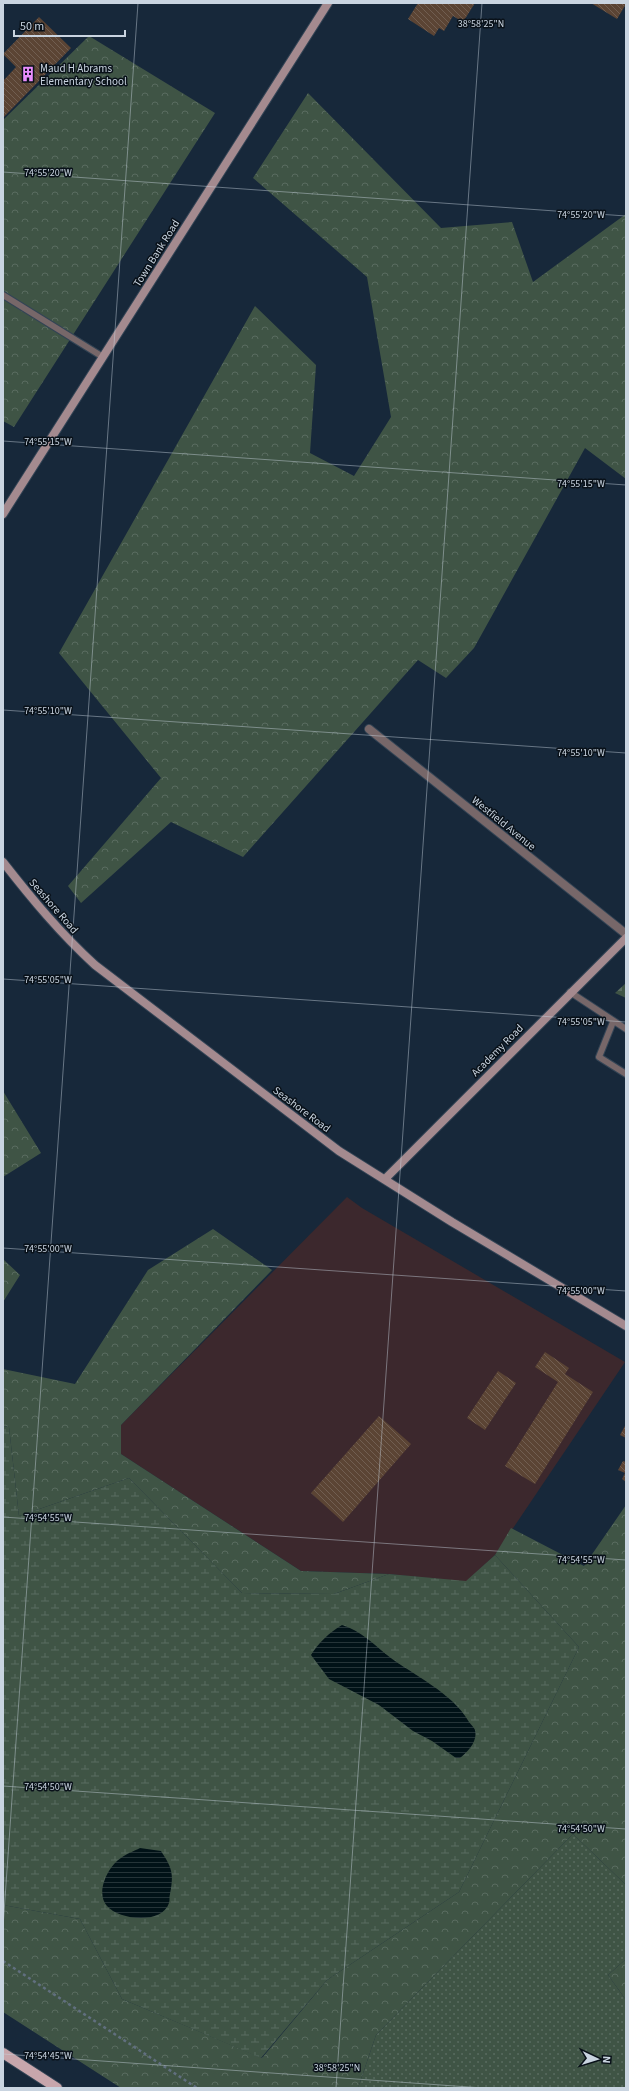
<svg xmlns="http://www.w3.org/2000/svg" width="629" height="2091" viewBox="0 0 629 2091" font-family="'Source Sans 3',sans-serif">
<style>
.industrial{fill:#3c282d}
.grass{fill:url(#grass-dots)}
.forest{fill:url(#forest-crowns)}
.wetland{fill:url(#wetland-marsh)}
.cemetery{fill:url(#cemetery-stones)}
.water{fill:url(#water-rules)}
.building{fill:url(#building-back-hatch)}
.lines{fill:none;stroke-linecap:round;stroke-linejoin:round}
.lane-casing{stroke:#345;stroke-width:8}
.street-casing{stroke:#345;stroke-width:10}
.secondary-casing{stroke:#345;stroke-width:10}
.primary-casing{stroke:#345;stroke-width:12}
.path{stroke:#616f7f;stroke-width:2.5;stroke-dasharray:3 3;stroke-linecap:butt}
.lane{stroke:#776769;stroke-width:6}
.street{stroke:#776769;stroke-width:8}
.secondary{stroke:#a48a8f;stroke-width:8}
.primary{stroke:#c7a6ac;stroke-width:10}
.ticks{fill:none;stroke:#c9d4e0;stroke-width:1;stroke-opacity:0.45}
.labels{text-anchor:middle;stroke-width:3;stroke-linejoin:round;paint-order:stroke}
.poi-label{font-size:11px;fill:#c9d4e0;stroke:#091119;text-anchor:start}
.street-label{font-size:11px;fill:#c9d4e0;stroke:#091119}
.ticks-label{font-size:10px;text-anchor:middle;fill:#c9d4e0;stroke:#091119;stroke-width:3;stroke-linejoin:round;paint-order:stroke}
</style>
<defs>
<pattern id="grass-dots" width="8" height="8" patternUnits="userSpaceOnUse"><rect width="8" height="8" fill="#3f5445"/><path d="M2 2h.1M6 6h.1" fill="none" stroke="#596c60" stroke-width="1.8" stroke-linecap="round"/></pattern>
<pattern id="forest-crowns" width="20" height="18" patternUnits="userSpaceOnUse"><rect width="20" height="18" fill="#3f5445"/><path d="M2 6a3 3 0 1 1 6 0M12 15a3 3 0 1 1 6 0" fill="none" stroke="#596c60"/></pattern>
<pattern id="wetland-marsh" width="20" height="14" patternUnits="userSpaceOnUse"><rect width="20" height="14" fill="#3f5445"/><path d="M1 5h8M5 5V1M11 12h8M15 12V8" fill="none" stroke="#596c60"/></pattern>
<pattern id="cemetery-stones" width="16" height="16" patternUnits="userSpaceOnUse"><rect width="16" height="16" fill="#3f5445"/><path d="M2 7V4a2 2 0 0 1 4 0v3zM10 15v-3a2 2 0 0 1 4 0v3z" fill="#596c60"/></pattern>
<pattern id="water-rules" width="6" height="5" patternUnits="userSpaceOnUse"><rect width="6" height="5" fill="#011217"/><path d="M0 2.5h6" fill="none" stroke="#253438"/></pattern>
<pattern id="building-back-hatch" width="6" height="6" patternUnits="userSpaceOnUse"><rect width="6" height="6" fill="#5b4434"/><path d="M-1 5l2 2M0 0l6 6M5-1l2 2" fill="none" stroke="#715e51"/></pattern>
</defs>
<rect width="100%" height="100%" fill="#17283a"/>
<path class="industrial" d="M347 1197 362 1208 625 1362 495 1555 466 1582 389 1574 301 1571 121 1454V1425Z"/>
<path class="grass" d="M573 1834 626 1885V1959L608 1975 626 2000V2088H358L376 2035Z"/>
<path class="forest" d="M89 36 215 113 14 427 3 421V120Z
M308 93 441 228 512 222 533 282 626 214V479L585 448 474 648 446 678 418 660 243 857 171 822 81 903 68 886 161 778 59 653 255 306 316 365 310 453 354 476 391 417 367 277 253 178Z
M3 1091 41 1153 3 1177Z
M213 1229 272 1270 121 1425V1454L301 1571 389 1574 334 1594 242 1593 129 1478 19 1516 9 1427 3 1426V1369L75 1384 148 1270Z
M3 1259 20 1275 3 1302Z
M626 1505V1885L573 1834 376 2035 358 2088H121L3 2012V1905L80 1919 122 1999 262 2058 327 1980 459 1892 579 1647 495 1555 511 1528 584 1566Z
M626 1959V2000L608 1975Z"/>
<path class="wetland" d="M3 1426 9 1427 19 1516 129 1478 242 1593 334 1594 389 1574 466 1581 495 1555 579 1647 459 1892 327 1980 261 2058 122 1999 80 1919 3 1905Z"/>
<path class="cemetery" d="M626 983V998L615 993Z"/>
<path class="water" d="M342 1625C361 1631 372 1643 387 1655 414 1676 452 1692 469 1722 471 1725 474 1727 475 1730 478 1741 468 1752 460 1758H456L432 1741 413 1731 379 1705 329 1679 311 1655C319 1642 329 1633 342 1625Z
M140 1848 161 1851C172 1868 174 1873 170 1894 169 1897 170 1900 169 1903 162 1925 119 1920 107 1906 95 1893 108 1866 121 1858 126 1854 134 1851 140 1848Z"/>
<path class="building" d="M418 3H475L463 22 453 16 444 31 439 28 434 36 408 19Z
M591 3H626V4L617 19Z
M39 17 71 48 3 118V81L16 67 3 54Z
M545 1352 569 1368 565 1374 593 1392 535 1484 505 1466 558 1382 535 1367Z
M498 1371 516 1383 485 1430 467 1418Z
M379 1416 411 1444 343 1522 311 1493Z
M626 1424V1438L620 1435Z
M623 1461 626 1462V1482L622 1479 625 1473 618 1470Z"/>
<g class="lines">
<g class="lane-casing">
<path id="lane" d="M3 295 103 357
M570 992 626 1029
M613 1022 599 1057 626 1074"/>
</g>
<g class="street-casing">
<path id="street" d="M369 729 626 934"/>
</g>
<g class="secondary-casing">
<path id="secondary" d="M3 514 328 3
M3 862C32 899 60 933 95 965L339 1151 452 1222 626 1326
M385 1179 626 938"/>
</g>
<g class="primary-casing">
<path id="primary" d="M3 2053 57 2088"/>
</g>
<path class="path" d="M3 1961 197 2088"/>
<use href="#lane" class="lane"/>
<use href="#street" class="street"/>
<use href="#secondary" class="secondary"/>
<use href="#primary" class="primary"/>
</g>
<path class="ticks" d="M3 172 626 216M3 441 626 485M3 710 626 753M3 979 626 1022M3 1248 626 1291M3 1517 626 1560M3 1786 626 1829M3 1927 138 3M3 2054 483 2088M336 2088 482 3"/>
<defs>
<g id="building-bare" transform="scale(1.2)"><path d="M-4-6H4V6H1V3H-1V6H-4ZM-2.5-4.3h1.7v1.8h-1.7ZM.8-4.3h1.7v1.8H.8ZM-2.5-1h1.7V.8h-1.7ZM.8-1h1.7V.8H.8Z" fill="#ea8dfd" stroke="#091119" stroke-width="2.5" paint-order="stroke"/></g>
</defs>
<g fill-rule="evenodd">
<use href="#building-bare" x="28" y="74"/>
</g>
<g class="labels">
<g class="poi-label">
<text x="40" y="72">Maud H Abrams<tspan x="40" dy="13">Elementary School</tspan></text>
</g>
<g class="street-label">
<text transform="translate(156 253) rotate(-58)" y="4">Town Bank Road</text>
<text transform="translate(504 823) rotate(39)" y="4">Westfield Avenue</text>
<text transform="translate(54 906) rotate(49)" y="4">Seashore Road</text>
<text transform="translate(497 1050) rotate(-45)" y="4">Academy Road</text>
<text transform="translate(302 1109) rotate(37)" y="4">Seashore Road</text>
</g>
</g>
<g class="ticks-label">
<text x="481" y="27">38°58'25"N</text>
<text x="48" y="176">74°55'20"W</text>
<text x="581" y="218">74°55'20"W</text>
<text x="48" y="445">74°55'15"W</text>
<text x="581" y="487">74°55'15"W</text>
<text x="48" y="714">74°55'10"W</text>
<text x="581" y="756">74°55'10"W</text>
<text x="48" y="983">74°55'05"W</text>
<text x="581" y="1025">74°55'05"W</text>
<text x="48" y="1252">74°55'00"W</text>
<text x="581" y="1294">74°55'00"W</text>
<text x="48" y="1521">74°54'55"W</text>
<text x="581" y="1563">74°54'55"W</text>
<text x="48" y="1790">74°54'50"W</text>
<text x="581" y="1832">74°54'50"W</text>
<text x="48" y="2059">74°54'45"W</text>
<text x="337" y="2071">38°58'25"N</text>
</g>
<rect width="629" height="2091" fill="none" stroke="#c9d4e0" stroke-width="8"/>
<g transform="translate(597 2059) rotate(94)" stroke="#091119" stroke-width="3" paint-order="stroke">
<path d="M0-3L7 15L0 10L-7 15Z" fill="#c9d4e0"/>
<text y="-6" font-size="11" font-weight="bold" text-anchor="middle" fill="#c9d4e0">N</text>
</g>
<path d="M14 30v6h111v-6" fill="none" stroke="#c9d4e0" stroke-width="2"/>
<text x="20" y="30" font-size="12" fill="#c9d4e0" stroke="#091119" stroke-width="3" paint-order="stroke">50 m</text>
</svg>
